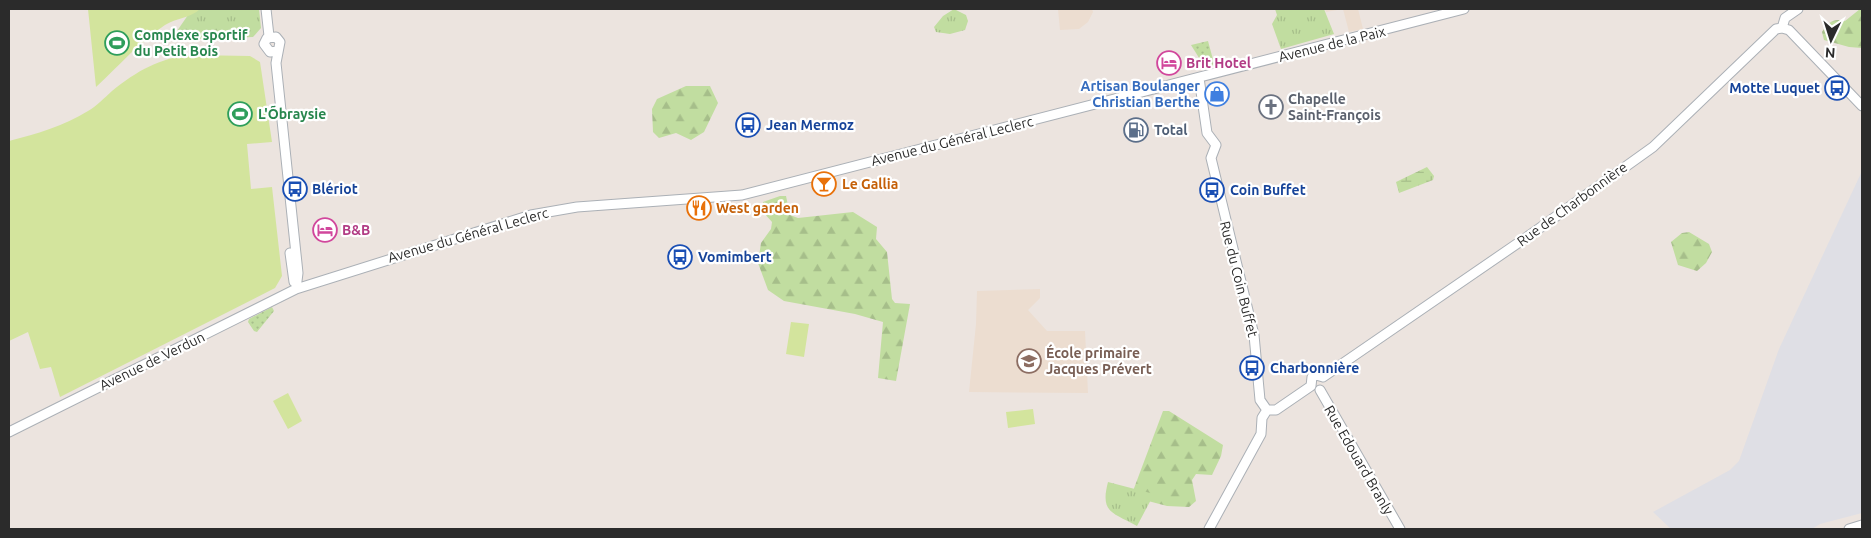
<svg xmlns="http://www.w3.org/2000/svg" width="1871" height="538" viewBox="0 0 1871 538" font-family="Ubuntu,sans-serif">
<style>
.industrial{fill:#dfdfe5}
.education{fill:#ecddd0}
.grass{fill:url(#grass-dots)}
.forest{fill:url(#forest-firs)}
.wetland{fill:url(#wetland-marsh)}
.park{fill:url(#park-tufts)}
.pitch{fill:#d3e49d}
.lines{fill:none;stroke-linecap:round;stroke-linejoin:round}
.secondary-casing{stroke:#abb0b6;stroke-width:11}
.secondary{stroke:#fff;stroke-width:9}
.labels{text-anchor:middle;stroke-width:4.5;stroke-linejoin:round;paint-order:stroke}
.leisure-label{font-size:14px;font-weight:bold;fill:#27864d;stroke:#fff;text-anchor:start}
.street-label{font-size:14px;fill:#2b2b2b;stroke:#fff}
.hotel-label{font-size:14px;font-weight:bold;fill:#b23c85;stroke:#fff;text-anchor:start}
.shop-label{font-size:14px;font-weight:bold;fill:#366cbe;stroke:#fff;text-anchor:end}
.transit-label{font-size:14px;font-weight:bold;fill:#164399;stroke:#fff;text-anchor:start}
.worship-label{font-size:14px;font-weight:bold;fill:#5b616d;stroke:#fff;text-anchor:start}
.service-label{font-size:14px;font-weight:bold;fill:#4e5e75;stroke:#fff;text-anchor:start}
.food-label{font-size:14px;font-weight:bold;fill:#c56008;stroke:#fff;text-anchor:start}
.education-label{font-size:14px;font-weight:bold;fill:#785e54;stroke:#fff;text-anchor:start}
</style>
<defs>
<pattern id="grass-dots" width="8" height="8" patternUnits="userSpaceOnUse" patternTransform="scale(1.25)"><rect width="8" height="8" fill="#c1dda0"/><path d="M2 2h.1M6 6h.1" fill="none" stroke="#a6be8a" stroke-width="1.8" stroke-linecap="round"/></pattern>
<pattern id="forest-firs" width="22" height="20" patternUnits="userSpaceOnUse" patternTransform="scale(1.25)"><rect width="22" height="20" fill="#c1dda0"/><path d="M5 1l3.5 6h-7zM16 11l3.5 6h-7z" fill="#a6be8a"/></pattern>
<pattern id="wetland-marsh" width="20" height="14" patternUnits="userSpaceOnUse" patternTransform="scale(1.25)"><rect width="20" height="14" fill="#c1dda0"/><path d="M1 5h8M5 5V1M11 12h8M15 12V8" fill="none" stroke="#a6be8a"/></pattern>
<pattern id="park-tufts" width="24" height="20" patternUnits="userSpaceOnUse" patternTransform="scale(1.25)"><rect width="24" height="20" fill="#c1dda0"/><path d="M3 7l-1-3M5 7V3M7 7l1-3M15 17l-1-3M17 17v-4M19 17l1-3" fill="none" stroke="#a6be8a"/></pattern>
</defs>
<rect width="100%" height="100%" fill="#ece4df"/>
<path class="industrial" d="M1862 171V513L1820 524 1812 529H1671L1653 512 1730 470 1739 461 1779 349Z"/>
<path class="education" d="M1058 9H1092L1093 12 1088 22 1079 29 1060 30Z
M1325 9H1358L1363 29 1349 32 1343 9 1326 12Z
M1040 289V298L1028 310 1047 331H1085L1088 393 969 392 976 324 977 291Z"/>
<path class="grass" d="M1208 41 1215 67 1201 61 1191 45Z
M272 307 274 311 257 332 254 331 248 322 249 319Z"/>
<path class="forest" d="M1860 9H1862V48L1849 47 1824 40 1822 32C1828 22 1834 18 1845 21Z
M686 86H710L718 103 704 132 691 140 676 133 659 138 653 132 652 109 657 99Z
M780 196H786L790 215 798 218 853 212 877 227 876 239 887 252 892 299 895 303 910 304 896 381 878 378 883 322 855 314 784 301 768 290 758 263 761 243 771 229 772 222 763 212V202Z
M1689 232 1709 244 1712 252 1706 263 1697 271 1678 265 1671 242 1682 233Z
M1163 411H1169L1223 445 1221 456 1212 475 1196 474 1192 480 1196 501 1189 507 1167 506 1133 497V491Z"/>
<path class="wetland" d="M1427 167 1434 176 1433 180 1399 193 1396 182Z"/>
<path class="park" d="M200 9H259L261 28 253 37 175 40 177 31 188 15Z
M954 9 966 15 968 21 965 30 950 34 936 32 934 27 943 16Z
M1275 9H1324L1334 34 1281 49 1272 24 1277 15Z
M1108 482 1154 494 1137 526C1112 512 1100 513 1108 482Z"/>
<path class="pitch" d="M88 9H200C191 18 176 18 165 25 139 42 119 66 96 87Z
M191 55 250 56 260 62 272 142 247 144 251 189 272 187 282 276 275 288 60 397 51 367 40 369 28 332 9 341V141C36 134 64 126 88 111 97 106 104 98 112 91 137 71 159 58 191 55Z
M791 322 809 324 804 357 786 354Z
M288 393 302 421 288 429 273 401Z
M1033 409 1035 424 1008 428 1006 412Z"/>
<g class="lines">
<g class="secondary-casing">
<path id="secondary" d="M266 9 269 36
M1782 28 1789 30 1862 106
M1782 28 1785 18 1798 9
M277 51 270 52 264 44 267 38 276 37 280 42 276 63 298 273 296 289
M1199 78 1207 133 1216 145 1211 158 1254 335 1260 400 1267 410
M290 253 294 282
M1323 377 1537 230 1653 147 1776 29 1782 28
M1311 386 1312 377 1316 375 1323 377
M1320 390 1400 529
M1267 410H1276L1311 386
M9 432 296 289 531 215 577 207 742 195 1464 9
M1209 529 1261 434 1262 418 1267 410
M1849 529 1862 525"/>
</g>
<use href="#secondary" class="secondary"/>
</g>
<defs>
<g id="stadium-ring" transform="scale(1.25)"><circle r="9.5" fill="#fff" stroke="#2e9e5b" stroke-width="1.5"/><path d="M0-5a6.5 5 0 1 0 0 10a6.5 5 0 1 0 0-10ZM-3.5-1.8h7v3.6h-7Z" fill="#2e9e5b"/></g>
<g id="hotel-ring" transform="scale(1.25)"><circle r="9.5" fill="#fff" stroke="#d1479c" stroke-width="1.5"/><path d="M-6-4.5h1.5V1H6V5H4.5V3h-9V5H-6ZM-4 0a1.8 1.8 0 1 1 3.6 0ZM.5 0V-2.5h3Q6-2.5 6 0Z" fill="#d1479c"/></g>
<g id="bus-ring" transform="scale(1.25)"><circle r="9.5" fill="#fff" stroke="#1a4fb4" stroke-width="1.5"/><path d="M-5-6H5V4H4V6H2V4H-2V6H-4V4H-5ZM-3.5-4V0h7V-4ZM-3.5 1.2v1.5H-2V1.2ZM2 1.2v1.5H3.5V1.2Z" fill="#1a4fb4"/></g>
<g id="shop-ring" transform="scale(1.25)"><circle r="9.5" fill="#fff" stroke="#3f7fe0" stroke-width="1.5"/><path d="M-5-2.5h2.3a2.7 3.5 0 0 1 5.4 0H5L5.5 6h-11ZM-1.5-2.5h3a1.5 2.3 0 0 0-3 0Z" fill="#3f7fe0"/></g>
<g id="church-ring" transform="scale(1.25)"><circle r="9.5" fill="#fff" stroke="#6b7280" stroke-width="1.5"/><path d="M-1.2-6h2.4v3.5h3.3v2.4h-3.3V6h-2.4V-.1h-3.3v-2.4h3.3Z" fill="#6b7280"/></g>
<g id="fuel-ring" transform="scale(1.25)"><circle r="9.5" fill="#fff" stroke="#5c6f8a" stroke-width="1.5"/><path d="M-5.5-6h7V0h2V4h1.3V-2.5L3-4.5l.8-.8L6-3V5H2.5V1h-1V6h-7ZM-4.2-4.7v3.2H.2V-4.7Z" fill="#5c6f8a"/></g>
<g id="bar-ring" transform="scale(1.25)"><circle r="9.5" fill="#fff" stroke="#e8710a" stroke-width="1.5"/><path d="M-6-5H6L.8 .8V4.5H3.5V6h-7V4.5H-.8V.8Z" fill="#e8710a"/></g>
<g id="restaurant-ring" transform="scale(1.25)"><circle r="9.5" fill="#fff" stroke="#e8710a" stroke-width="1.5"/><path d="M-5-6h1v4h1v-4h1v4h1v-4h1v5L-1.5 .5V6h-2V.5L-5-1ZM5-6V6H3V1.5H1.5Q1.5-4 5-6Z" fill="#e8710a"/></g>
<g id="school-ring" transform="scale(1.25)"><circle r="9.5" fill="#fff" stroke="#8d6e63" stroke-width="1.5"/><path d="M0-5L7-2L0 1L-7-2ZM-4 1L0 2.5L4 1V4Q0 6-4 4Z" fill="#8d6e63"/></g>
</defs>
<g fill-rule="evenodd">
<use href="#stadium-ring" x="117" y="43"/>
<use href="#hotel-ring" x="1169" y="63"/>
<use href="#bus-ring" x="1837" y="88"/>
<use href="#shop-ring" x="1217" y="94"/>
<use href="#church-ring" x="1271" y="107"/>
<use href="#stadium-ring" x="240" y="114"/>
<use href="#bus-ring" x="748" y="125"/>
<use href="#fuel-ring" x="1136" y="130"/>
<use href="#bar-ring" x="824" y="184"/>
<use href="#bus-ring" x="295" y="189"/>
<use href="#bus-ring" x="1212" y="190"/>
<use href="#restaurant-ring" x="699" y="208"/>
<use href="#hotel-ring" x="325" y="230"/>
<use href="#bus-ring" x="680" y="257"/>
<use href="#school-ring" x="1029" y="361"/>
<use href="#bus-ring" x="1252" y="368"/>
</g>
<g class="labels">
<g class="leisure-label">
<text x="134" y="40">Complexe sportif<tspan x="134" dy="16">du Petit Bois</tspan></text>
<text x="258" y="119">L'Õbraysie</text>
</g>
<g class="street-label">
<text transform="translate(1332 44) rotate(-14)" y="5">Avenue de la Paix</text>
<text transform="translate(952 141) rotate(-14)" y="5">Avenue du Général Leclerc</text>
<text transform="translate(1572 204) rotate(-36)" y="5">Rue de Charbonnière</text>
<text transform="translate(468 235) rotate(-16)" y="5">Avenue du Général Leclerc</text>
<text transform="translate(1239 279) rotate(76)" y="5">Rue du Coin Buffet</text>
<text transform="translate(152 361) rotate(-26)" y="5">Avenue de Verdun</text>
<text transform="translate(1359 460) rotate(60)" y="5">Rue Edouard Branly</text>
</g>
<g class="hotel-label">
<text x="1186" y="68">Brit Hotel</text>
<text x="342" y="235">B&amp;B</text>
</g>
<g class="shop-label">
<text x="1200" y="91">Artisan Boulanger<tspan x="1200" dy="16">Christian Berthe</tspan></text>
</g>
<g class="transit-label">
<text x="1820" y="93" text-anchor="end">Motte Luquet</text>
<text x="766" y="130">Jean Mermoz</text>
<text x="312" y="194">Blériot</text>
<text x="1230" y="195">Coin Buffet</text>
<text x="698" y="262">Vomimbert</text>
<text x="1270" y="373">Charbonnière</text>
</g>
<g class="worship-label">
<text x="1288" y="104">Chapelle<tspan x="1288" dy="16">Saint-François</tspan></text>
</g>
<g class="service-label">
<text x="1154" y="135">Total</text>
</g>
<g class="food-label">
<text x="842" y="189">Le Gallia</text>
<text x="716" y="213">West garden</text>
</g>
<g class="education-label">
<text x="1046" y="358">École primaire<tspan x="1046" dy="16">Jacques Prévert</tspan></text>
</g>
</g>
<rect width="1871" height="538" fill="none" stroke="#2b2b2b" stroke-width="20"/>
<g transform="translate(1831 40) rotate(184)" stroke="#ffffff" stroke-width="4" paint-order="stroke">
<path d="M0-4L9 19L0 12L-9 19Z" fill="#2b2b2b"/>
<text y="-8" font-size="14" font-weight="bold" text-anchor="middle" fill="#2b2b2b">N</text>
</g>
</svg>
